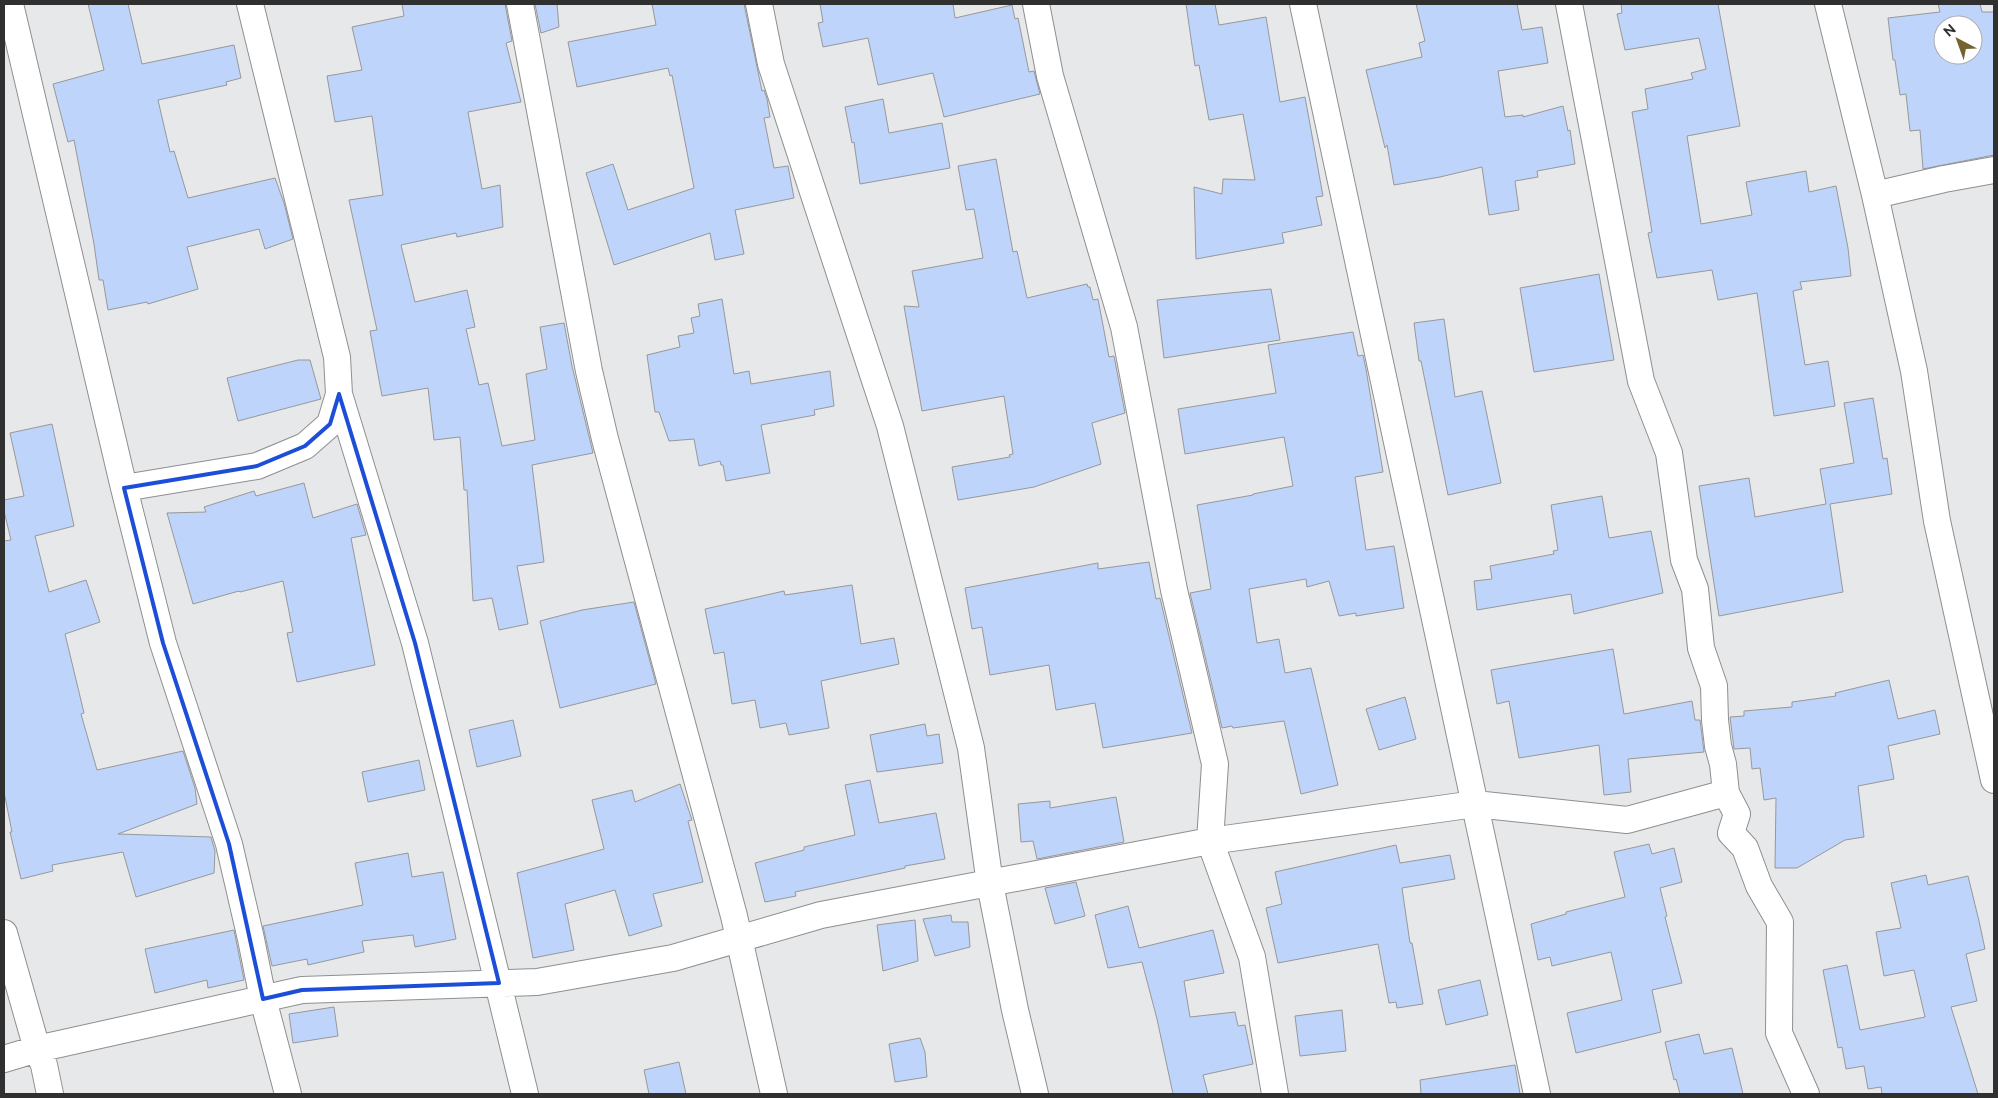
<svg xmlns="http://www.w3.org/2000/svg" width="1998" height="1098" viewBox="0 0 1998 1098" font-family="Raleway,sans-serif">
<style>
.building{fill:#bfd4fb;stroke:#979899;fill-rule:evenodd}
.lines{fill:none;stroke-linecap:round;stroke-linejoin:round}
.minor-casing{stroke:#8e8f90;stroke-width:28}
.minor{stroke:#fff;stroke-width:26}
.marked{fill:none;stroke:#1d4ed8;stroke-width:4;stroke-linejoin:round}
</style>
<rect width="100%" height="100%" fill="#e7e8e9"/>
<path class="building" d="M88 4H128L142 64 234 45 241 78 226 82 227 85 158 100 170 152 174 151 188 198 275 178 284 203 293 239 265 249 259 229 187 247 198 289 148 304 147 302 108 310 103 280H99L94 244 74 140 68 142 53 84 104 70Z
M402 4H505L512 41 506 43 521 102 468 112 482 189 500 185 503 227 457 237 456 233 401 245 415 302 467 290 475 327 466 329 479 385 488 383 502 446 535 440 526 374 547 369 540 327 564 323 572 366 593 453 532 465 544 562 517 566 528 624 499 630 492 598 473 601 467 490H464L460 437 434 440 428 388 382 396 370 331 377 330 349 200 383 195 372 116 335 122 327 76 362 70 352 27 404 16Z
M535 4H557L559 27 541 33Z
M652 4H744L762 91 764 90 767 99 770 117 764 118 774 168 788 166 794 198 735 210 744 254 715 260 710 233 614 265 586 173 613 164 628 210 694 188 672 75 670 76 668 68 577 87 568 42 656 25Z
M820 4H953L955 18 1012 5 1015 19 1018 18 1029 72 1034 71 1040 94 944 117 933 73 878 85 868 38 823 47 818 23 823 22Z
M1186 4H1215L1219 25 1266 17 1280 102 1305 97 1323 196 1316 197 1322 225 1282 233 1284 243 1196 259 1194 187 1222 194 1223 179 1255 180 1243 114 1209 120 1199 65 1195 66Z
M1416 4H1517L1522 30 1542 27 1548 63 1498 71 1505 117 1523 115V117L1563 106 1568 131 1570 130 1575 164 1537 171 1538 177 1515 181 1519 210 1489 215 1482 167 1440 177 1394 185 1387 145 1385 148 1366 70 1422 57 1419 43 1425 41Z
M1621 4H1718L1740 126 1687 136 1701 224 1752 215 1746 182 1806 171 1809 192 1836 186 1848 248 1851 276 1800 282 1802 289 1793 291 1805 365 1828 361 1835 406 1774 416 1757 293 1718 300 1712 270 1657 278 1648 233 1652 232 1632 112 1648 109 1645 89 1693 79 1691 73 1706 69 1699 38 1625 50 1617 14 1622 13Z
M1938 4H1980L1982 12H1994V155L1923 169 1920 130 1910 131 1906 94 1900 95 1895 60H1893L1888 18 1940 12ZM1943 25H1973V55H1943Z
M883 99 889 133 942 123 950 168 860 184 854 142 852 143 845 107Z
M996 159 1013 252 1017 251 1027 298 1087 284 1088 287H1090L1093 300 1098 299 1109 357 1114 356 1125 413 1092 423 1101 464 1034 487 958 500 952 467 1010 457 1009 455 1013 454 1004 396 922 411 904 306 919 307 912 271 983 258 974 209 966 210 958 166Z
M1599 274 1614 360 1534 372 1520 288Z
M1271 289 1280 340 1164 358 1157 300Z
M722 299 734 374 749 371 751 384 830 371 834 406 814 410 815 415 761 425 770 473 726 481 723 465H721L720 461 699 466 694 439 669 441 659 412H655L647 355 680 347 678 336 694 333 691 318 700 316 698 304Z
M1444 319 1455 397 1482 391 1501 483 1448 495 1421 361H1419L1414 323Z
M1353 332 1358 356 1363 355 1366 369 1383 472 1355 477 1366 550 1394 546 1404 608 1356 616V613L1339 616 1329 581 1307 587 1306 579 1249 589 1257 643 1279 639 1285 673 1311 668 1338 785 1301 794 1284 721 1233 728 1232 726 1222 728 1190 593 1211 589 1197 505 1253 495V494L1293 486 1284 437 1185 454 1178 409 1276 393 1268 345Z
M298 360H310L321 399 238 421 227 378Z
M1873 398 1883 459 1887 458 1892 494 1830 504 1843 592 1719 616 1699 486 1749 478 1755 517 1826 504 1820 469 1854 463 1844 403Z
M52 424 74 526 35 536 49 592 86 580 100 622 65 634 84 713 81 714 97 770 183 751 195 788 197 804 118 834 211 837 215 851 214 873 136 897 123 852 52 865 53 871 21 879 10 832H12L4 792V541L11 540 4 511V500L24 496 10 433Z
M304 483 313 518 357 504 366 535 351 538 375 665 297 682 287 633 293 632 283 581 240 592 239 591 193 604 167 513 206 512 204 507 254 491 256 496Z
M1602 496 1609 538 1651 531 1663 593 1574 614 1571 594 1477 610 1474 581 1492 579 1490 566 1554 554 1553 551 1558 550 1551 505Z
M1149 562 1156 599 1160 598 1192 733 1103 748 1095 703 1056 710 1049 665 990 675 982 627 972 629 965 588 1098 563V569Z
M852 585 861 644 894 638 899 664 821 681 829 728 789 735 786 723 760 728 755 700 732 704 724 652 714 654 705 609 784 591 785 595Z
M634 602 656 684 560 708 540 621 582 610Z
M1613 649 1624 714 1692 701 1695 720H1700L1704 752 1628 759 1631 792 1604 795 1599 745 1519 758 1509 701 1497 704 1491 670Z
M1889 680 1898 719 1935 710 1940 734 1888 746 1894 779 1858 786 1864 837 1845 840 1797 868H1775L1776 798 1764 800 1760 768 1752 769 1750 748 1734 749 1730 717 1744 716V711L1792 707V702L1836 696 1835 693Z
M1405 697 1416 739 1379 750 1366 709Z
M513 720 521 756 477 767 469 730Z
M925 724 927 736 939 734 943 763 877 772 870 735Z
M419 760 425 790 368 802 362 772Z
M870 780 879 823 936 813 945 859 905 866V868L795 892 796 896 765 902 755 863 804 850V847L855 835 845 785Z
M680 784 692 820 688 821 703 882 653 894 662 926 629 936 615 890 565 904 574 950 533 958 517 873 604 849 592 800 632 790 635 802Z
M1116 797 1124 842 1037 859 1033 841 1021 842 1018 804 1050 801V808Z
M1649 844 1652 854 1674 848 1682 882 1660 888 1667 916 1665 917 1682 983 1652 990 1661 1032 1576 1053 1567 1013 1622 1000 1611 952 1552 966 1550 957 1538 960 1531 924 1566 914V912L1625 897 1614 852Z
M1396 845 1400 863 1450 855 1455 879 1402 888 1410 943H1412L1423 1004 1397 1008 1396 1002 1389 1003 1378 944 1278 963 1266 908 1282 904 1275 872Z
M408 853 412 877 443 872 456 939 415 947 413 935 362 941 364 952 308 965 307 959 272 966 263 926 363 905 355 863Z
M1926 875 1928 885 1968 876 1979 921 1985 949 1966 954 1977 1001 1951 1007 1978 1094H1882L1881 1087 1868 1089 1864 1066 1846 1069 1842 1047 1838 1048 1823 970 1847 965 1860 1030 1925 1017 1914 970 1884 976 1876 932 1901 928 1891 883Z
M1076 882 1085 916 1055 924 1045 888Z
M1128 906 1139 948 1213 930 1224 973 1184 981 1190 1017 1235 1012 1238 1026 1245 1025 1253 1064 1203 1075 1208 1094H1173L1157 1019 1142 962 1108 968 1095 915Z
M951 915 952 922H968L970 947 935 956 923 919Z
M915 920 918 961 883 971 877 925Z
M234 930 244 980 208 988 207 980 155 993 145 949Z
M1480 980 1488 1015 1446 1025 1438 990Z
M334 1007 338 1036 293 1043 289 1014Z
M1342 1010 1346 1051 1300 1056 1295 1016Z
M1699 1034 1704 1054 1732 1048 1743 1094H1680L1676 1079 1674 1080 1665 1042Z
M920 1038 925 1052 927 1077 895 1082 889 1044Z
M679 1062 686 1094H649L644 1070Z
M1515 1065 1520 1094H1421L1420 1080Z"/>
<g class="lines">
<g class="minor-casing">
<path id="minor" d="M10 4 124 488 163 643 229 844 251 939 263 999 288 1094
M520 4 589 371 605 439 734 916 774 1094
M759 4 771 64 890 426 971 748 990 884 1015 1010 1035 1094
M1036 4 1050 76 1124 327 1174 590 1215 764 1210 841 1252 957 1275 1094
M1303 4 1537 1094
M1569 4 1641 381 1669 453 1684 560 1695 589 1701 648 1714 686 1715 720 1718 746 1723 764 1726 793 1737 814 1731 833 1745 848 1759 886 1780 922 1779 1033 1806 1094
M1828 4 1875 195 1914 371 1937 521 1994 780
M1875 195 1944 179 1994 170
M339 394 415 643 525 1094
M124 488 257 466 305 446 330 424 339 394 337 357 250 4
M4 933 37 1049 44 1065 50 1094
M4 1059 37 1049 302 990 537 982 673 958 821 915 1210 841 1475 804 1627 820 1726 793"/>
</g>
<use href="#minor" class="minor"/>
</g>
<path class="marked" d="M339 394 415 643 499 983 302 990 263 999 229 844 163 643 124 488 257 466 305 446 330 424Z"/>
<rect width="1998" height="1098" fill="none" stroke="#303031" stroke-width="10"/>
<g transform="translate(1958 40) rotate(319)"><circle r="24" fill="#ffffff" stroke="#acacad"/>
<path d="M0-4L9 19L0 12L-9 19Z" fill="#756231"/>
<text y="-8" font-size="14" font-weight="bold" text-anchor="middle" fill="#303031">N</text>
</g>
</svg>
